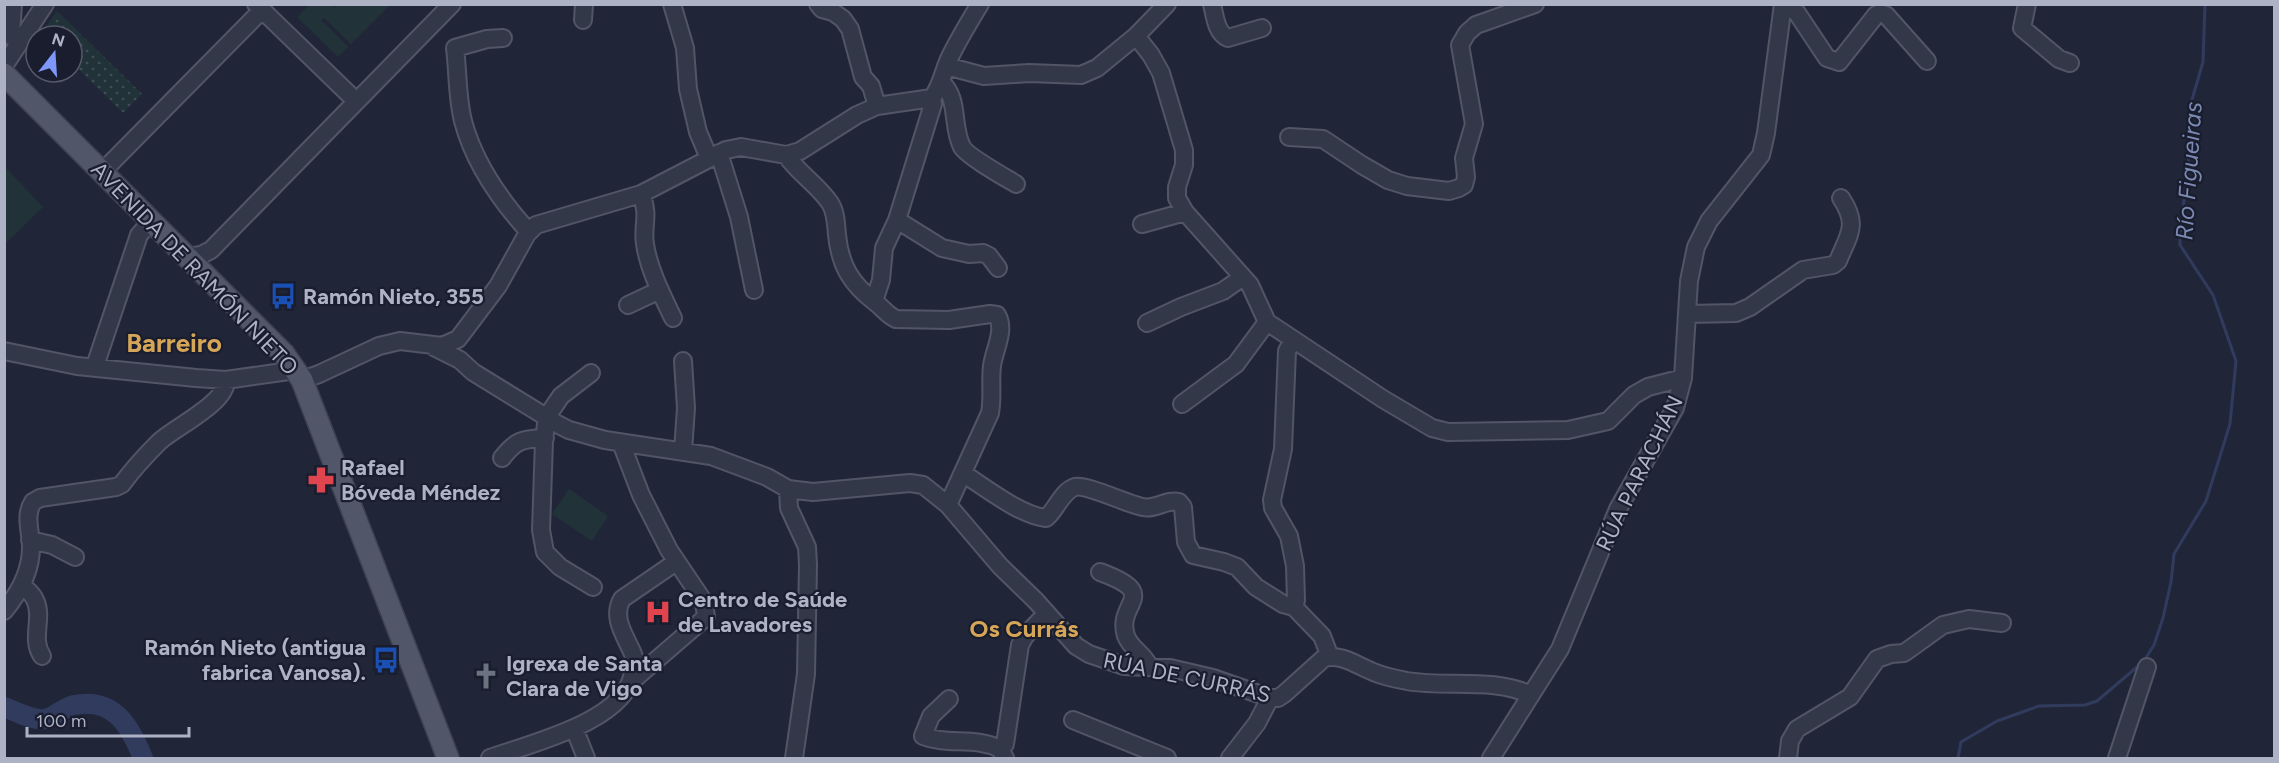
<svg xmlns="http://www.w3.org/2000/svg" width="2279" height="763" viewBox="0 0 2279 763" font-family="Figtree,sans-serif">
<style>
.green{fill:#223239}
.park{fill:url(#park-dots)}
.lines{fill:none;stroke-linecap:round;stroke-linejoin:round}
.stream{stroke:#313b5e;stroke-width:3}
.river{stroke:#313b5e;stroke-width:20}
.minor-casing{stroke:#515566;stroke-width:20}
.major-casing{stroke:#3d4152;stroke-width:24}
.minor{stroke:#333849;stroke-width:16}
.major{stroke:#515769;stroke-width:21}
.labels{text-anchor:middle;stroke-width:4.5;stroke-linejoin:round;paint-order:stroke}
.street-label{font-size:22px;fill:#aeb2c5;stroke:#191d2d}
.poi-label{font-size:22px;font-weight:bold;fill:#aeb2c5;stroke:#191d2d;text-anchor:start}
.water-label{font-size:24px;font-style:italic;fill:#7c8ab3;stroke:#191d2d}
.neighbourhood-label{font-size:24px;font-weight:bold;fill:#d6a658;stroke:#191d2d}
.quarter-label{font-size:26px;font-weight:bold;fill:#d6a658;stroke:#191d2d}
</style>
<defs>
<pattern id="park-dots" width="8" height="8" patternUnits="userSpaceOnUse" patternTransform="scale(1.5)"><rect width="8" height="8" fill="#223239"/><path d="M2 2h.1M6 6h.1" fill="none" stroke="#404d54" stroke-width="1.8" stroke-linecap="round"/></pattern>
</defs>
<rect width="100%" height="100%" fill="#202638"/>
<path class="green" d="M310 4 336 5 333 9 338 5H390L351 44 324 18 321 20 348 47 338 57 297 17Z
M5 167 43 207 5 244Z
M569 489 608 516 592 541 552 514Z"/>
<path class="park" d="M57 11 142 94 123 113 72 63V36H39Z"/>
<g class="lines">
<path class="stream" d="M1958 758 1961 742 1997 721 2039 706 2085 705 2097 701 2144 661 2154 645 2163 618 2171 582 2174 554 2206 501 2230 424 2236 361 2213 295 2180 245V229L2188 172 2191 103 2203 62 2205 4"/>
<path class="river" d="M4 707C16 711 32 721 45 719 55 717 64 707 74 705 114 697 130 726 143 758"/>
<g class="minor-casing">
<path id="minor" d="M13 4 11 36 19 43
M256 4 356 101
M672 4 685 48 688 89 698 132 709 158
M818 4 822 9 833 12 843 19 850 29 863 77 871 86 877 106
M1212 4C1215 16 1216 33 1228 38L1262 28
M1785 4 1797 13 1827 58 1839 62 1876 15 1880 13 1886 15 1927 61
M2027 4 2022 28 2059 59 2070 63
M583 20 584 4
M1136 36 1167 4
M503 38 487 39 455 48C458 72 457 97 463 121 474 163 500 200 529 232
M4 66 45 4
M946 66 984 76 1029 73 1081 75 1097 68 1136 36 1151 55 1161 73 1184 150V165L1177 187V198L1185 212 1250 285 1267 322 1383 399 1432 428 1448 432 1568 430 1608 421 1634 395 1648 387 1683 378
M941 82C960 99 951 126 962 147 967 156 1006 178 1016 184
M1289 137 1323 139 1362 165 1388 180 1407 186 1449 191 1459 188 1464 185 1466 177 1464 158 1474 124 1460 45 1467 33 1476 25 1535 4
M719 153 739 217 754 290
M786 155C798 173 818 185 830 203 836 212 836 224 837 235 840 265 851 284 875 302 883 308 887 315 896 319L949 320 990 314 997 315C1006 330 994 350 992 366 990 382 993 397 990 413L948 505
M103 171 262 10
M641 194C650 216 642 225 645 244 649 270 662 295 673 318
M897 220 942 248 969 254 983 253 989 256 998 268
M1142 224 1185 212
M188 257 201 255 211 250 452 4
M874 301 881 280 884 248 897 220 933 104 932 98
M628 305 660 290
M1687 314 1736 313 1750 307 1803 270 1833 265 1838 261C1849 234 1859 225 1841 198
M1147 323 1181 307 1223 291 1243 277
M1293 340 1287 351 1283 449 1272 500 1273 508 1289 536 1295 566 1296 600 1294 607 1322 636 1330 657
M434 347 460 360 473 372 559 425 569 430 605 440 711 456 767 477 788 489 813 492 910 483 923 485 948 505 1000 566 1036 601 1076 646 1089 654 1124 666 1170 668 1213 678 1270 698H1278L1284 694 1324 658C1342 653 1359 667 1376 673 1386 677 1397 679 1407 681 1448 688 1493 677 1531 695
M4 351 77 366 196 378 226 380 296 370
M95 366 139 235 152 220
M302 380 319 374 379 346 400 341 442 346 458 339 498 286 527 234 536 225 641 194 726 150 741 147 786 155 800 151 857 115 877 106 932 98C941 87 943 72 949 59 958 40 969 22 980 4
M1182 404 1236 364 1267 322
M546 418 561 396 591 373
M549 419 546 424 544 441 541 530 545 552 560 567 593 587
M624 443 623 448 641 495 669 550 704 602 706 617 632 681
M683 451 686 408 683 361
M502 458C516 440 522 439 545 438
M964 474C986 488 1020 515 1046 518 1056 510 1062 491 1075 487 1086 484 1127 504 1143 507 1156 510 1166 499 1179 502L1183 507 1186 542 1193 555 1224 562 1237 567 1256 587 1283 604 1294 607
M788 489 789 508 807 547 808 565 806 674 794 758
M30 540 52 545 75 557
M1100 572C1163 595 1115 602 1126 636 1131 649 1144 654 1149 666
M23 586C27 590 33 594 35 600 44 618 30 638 42 656
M4 611C20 592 31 572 31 547 31 532 24 515 33 502L40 498 116 487 122 484C133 469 146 455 159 442 175 427 227 403 226 380
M949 699 931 716 923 736C948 746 974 736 1000 749
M1073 720 1167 758
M574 728 586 758
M490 758C529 744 627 721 633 672 634 666 636 660 633 654 626 637 611 618 622 599L676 562
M1005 758 1000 749 1005 744 1020 645 1025 636 1047 613
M1230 758 1257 723 1270 698
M1491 758 1560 649 1618 509 1675 408 1683 378 1689 281 1696 247 1709 221 1761 155 1766 133 1783 4
M1788 758 1790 741 1797 729 1850 697 1877 659 1891 654 1904 653 1943 625 1969 619 2002 623
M2117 758 2147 667"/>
</g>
<g class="major-casing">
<path id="major" d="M4 74 284 354 302 380 448 758"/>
</g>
<use href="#minor" class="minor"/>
<use href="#major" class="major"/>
</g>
<defs>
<g id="bus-bare" transform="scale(2.07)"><path d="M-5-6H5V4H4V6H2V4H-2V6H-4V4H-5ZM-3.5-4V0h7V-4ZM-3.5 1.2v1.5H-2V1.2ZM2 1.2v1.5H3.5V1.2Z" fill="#1a4fb4" stroke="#191d2d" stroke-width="2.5" paint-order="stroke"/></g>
<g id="pharmacy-bare" transform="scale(2.07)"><path d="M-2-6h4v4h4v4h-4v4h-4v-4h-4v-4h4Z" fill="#e0444e" stroke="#191d2d" stroke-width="2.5" paint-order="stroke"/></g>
<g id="hospital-bare" transform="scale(2.07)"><path d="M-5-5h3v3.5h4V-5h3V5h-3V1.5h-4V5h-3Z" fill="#e0444e" stroke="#191d2d" stroke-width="2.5" paint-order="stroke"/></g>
<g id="church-bare" transform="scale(2.07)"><path d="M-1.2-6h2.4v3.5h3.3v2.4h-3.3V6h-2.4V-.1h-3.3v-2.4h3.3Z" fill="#6b7280" stroke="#191d2d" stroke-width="2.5" paint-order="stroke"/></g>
</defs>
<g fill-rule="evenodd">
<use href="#bus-bare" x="283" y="296"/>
<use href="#pharmacy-bare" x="321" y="480"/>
<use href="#hospital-bare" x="658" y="612"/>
<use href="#bus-bare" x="386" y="660"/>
<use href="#church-bare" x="486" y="676"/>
</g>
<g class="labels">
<g class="street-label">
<text transform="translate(195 268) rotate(46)" y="8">AVENIDA DE RAMÓN NIETO</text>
<text transform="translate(1639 473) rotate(-64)" y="8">RÚA PARACHÁN</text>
<text transform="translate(1187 677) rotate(12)" y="8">RÚA DE CURRÁS</text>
</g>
<g class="poi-label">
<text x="303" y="304">Ramón Nieto, 355</text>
<text x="341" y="475">Rafael<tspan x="341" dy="25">Bóveda Méndez</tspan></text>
<text x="678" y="607">Centro de Saúde<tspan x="678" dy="25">de Lavadores</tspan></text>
<text x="366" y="655" text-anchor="end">Ramón Nieto (antigua<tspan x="366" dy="25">fabrica Vanosa).</tspan></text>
<text x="506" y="671">Igrexa de Santa<tspan x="506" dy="25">Clara de Vigo</tspan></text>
</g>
<g class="water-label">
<text transform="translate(2189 171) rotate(-86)" y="8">Río Figueiras</text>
</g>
<g class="neighbourhood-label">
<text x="1024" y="637">Os Currás</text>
</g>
<g class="quarter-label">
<text x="174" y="352">Barreiro</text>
</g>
</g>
<rect width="2279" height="763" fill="none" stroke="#aeb2c5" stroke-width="12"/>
<g transform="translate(54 54) rotate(17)"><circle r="28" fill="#191d2d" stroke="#55596a" stroke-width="1.5"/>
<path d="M0-4.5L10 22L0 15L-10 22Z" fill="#7d97fb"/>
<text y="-9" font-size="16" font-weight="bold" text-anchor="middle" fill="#aeb2c5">N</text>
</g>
<path d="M27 727v9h162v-9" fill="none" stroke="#aeb2c5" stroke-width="3"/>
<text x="36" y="727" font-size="18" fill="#aeb2c5" stroke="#191d2d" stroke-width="4.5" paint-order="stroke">100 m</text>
</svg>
